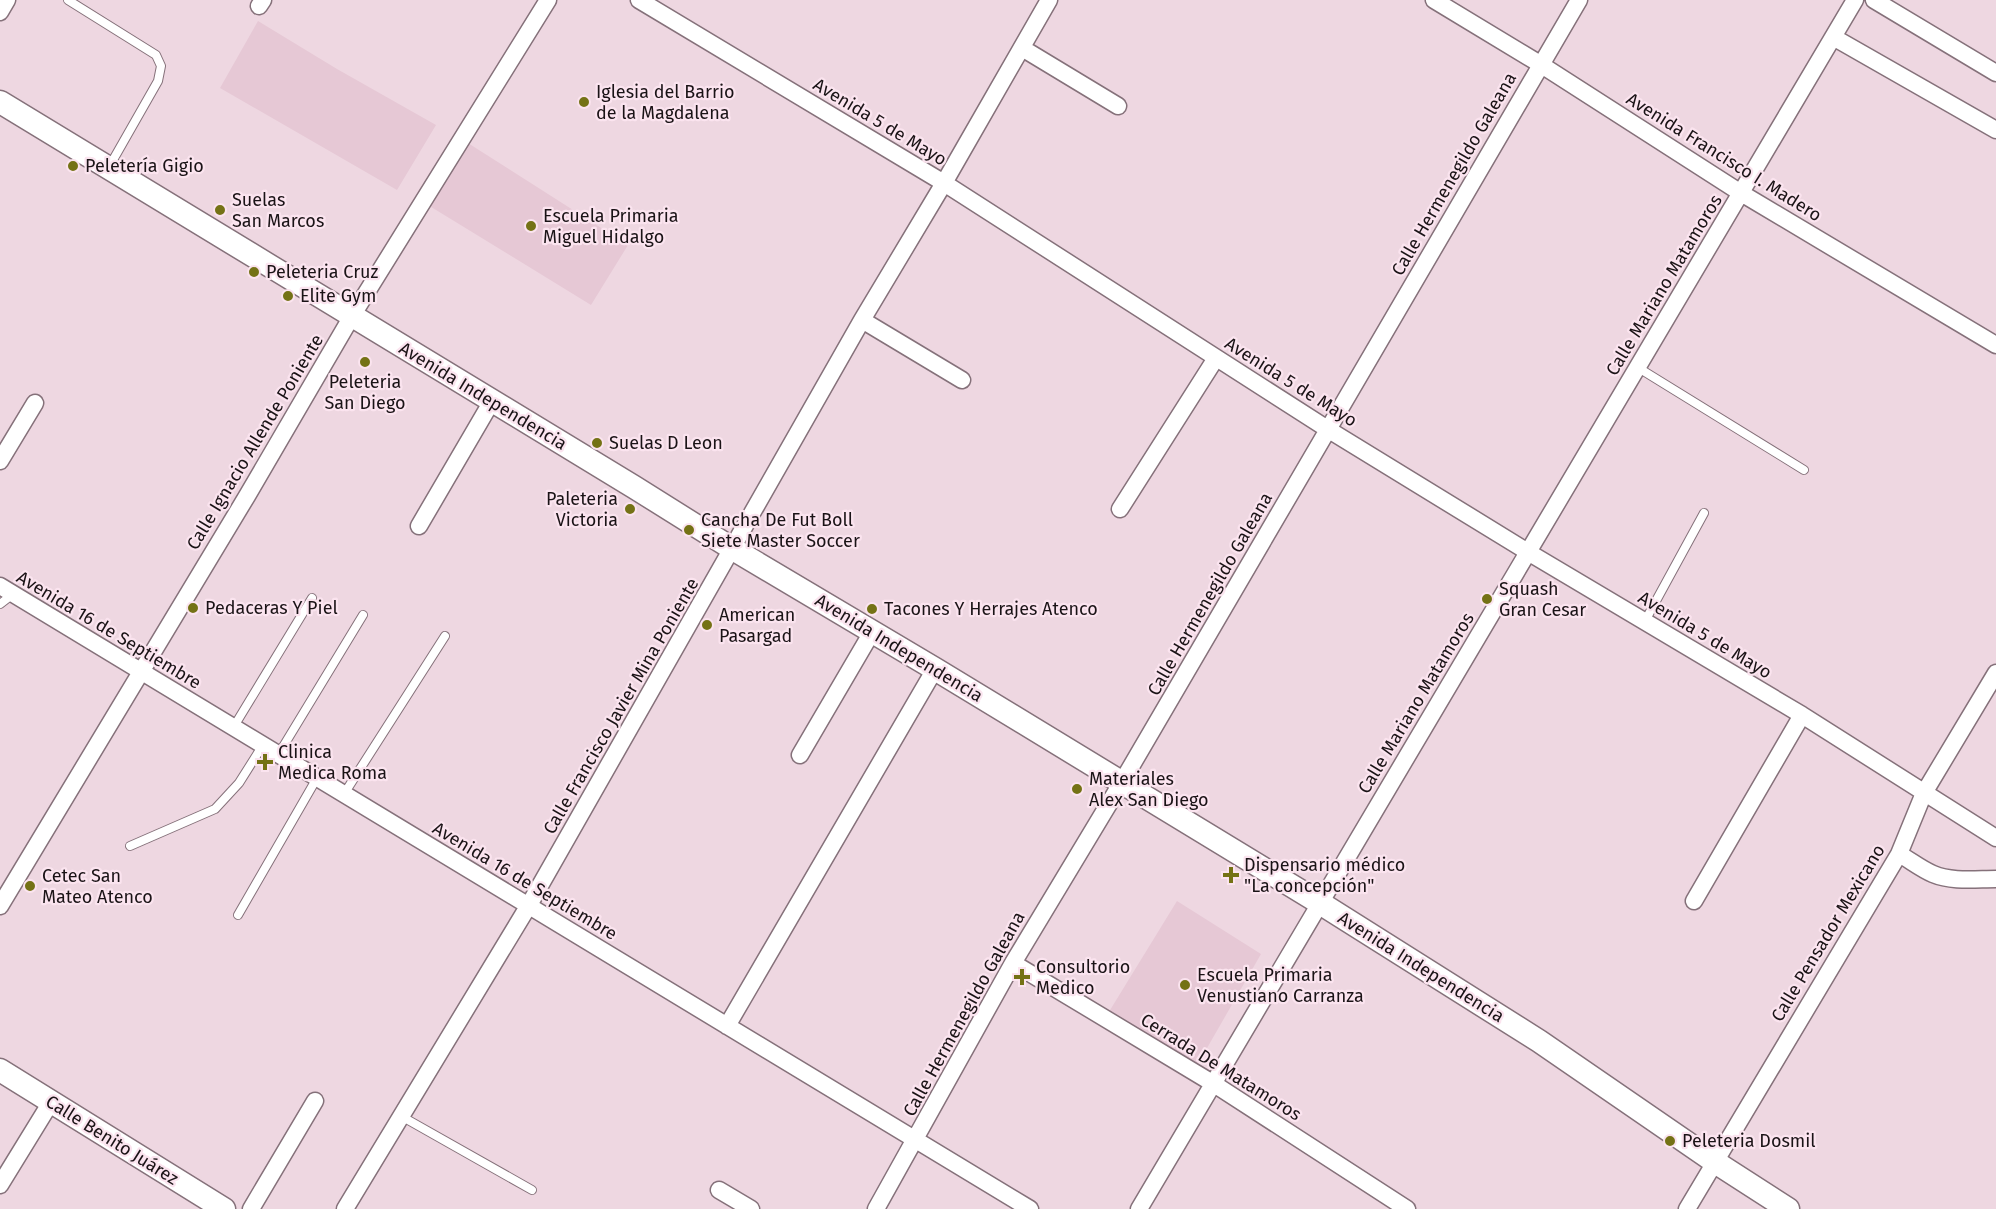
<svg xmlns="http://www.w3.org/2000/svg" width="1996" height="1209" viewBox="0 0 1996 1209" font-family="'Fira Sans',sans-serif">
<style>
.built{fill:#e6c8d5}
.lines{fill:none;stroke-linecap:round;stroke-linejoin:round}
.lane-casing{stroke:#85717a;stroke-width:10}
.street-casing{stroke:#85717a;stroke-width:19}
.secondary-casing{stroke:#85717a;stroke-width:25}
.lane{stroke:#fff;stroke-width:8}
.street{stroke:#fff;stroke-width:16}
.secondary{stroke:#fff;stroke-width:22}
.poi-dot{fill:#747215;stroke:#fbe4ef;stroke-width:2}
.labels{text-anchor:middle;stroke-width:4.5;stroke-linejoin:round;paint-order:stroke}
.poi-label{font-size:18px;fill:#1a1316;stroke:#fbe4ef;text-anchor:start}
.street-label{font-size:18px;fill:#1a1316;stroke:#fbe4ef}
</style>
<rect width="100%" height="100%" fill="#eed7e1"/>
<path class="built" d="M258 21 337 69 436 125 397 190 220 88Z
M460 138 628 245 591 305 423 202Z
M1177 901 1261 954 1195 1069 1107 1015Z"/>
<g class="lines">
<g class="lane-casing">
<path id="lane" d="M68 0 156 55 161 66 158 81 109 167
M1637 367 1804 470
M0 604 13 594
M1645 621 1704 513
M233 728 312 598
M278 755 363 615
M344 794 445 636
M130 846 215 809 239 783 263 745
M238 915 317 778
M401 1116 532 1190"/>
</g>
<g class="street-casing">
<path id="street" d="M639 0 944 183 1329 430 1528 552 1802 715 1996 838
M1434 0 1540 64 1741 193 1996 345
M1874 0 1996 73
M259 6 263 0
M0 12 7 0
M1833 37 1996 130
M1022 48 1118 106
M862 320 962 380
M0 461 35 403
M1120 509 1216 358
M419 526 492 401
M0 586 1030 1209
M800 755 872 632
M1899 854C1910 860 1921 869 1933 874 1952 882 1975 879 1996 879
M1694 901 1802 715
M0 906 247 496 352 316 548 0
M1013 963 1214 1084 1407 1209
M727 1026 935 669
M0 1185 51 1102
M719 1190 751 1209
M251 1209 315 1101
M345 1209 529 905 862 320 944 183 1049 0
M876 1209 1013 963 1122 782 1579 0
M1139 1209 1855 0
M1687 1209 1899 854 1924 793 1996 673"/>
</g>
<g class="secondary-casing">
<path id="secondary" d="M0 102 634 487 733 549 935 669 1320 903 1539 1041 1715 1162 1788 1209
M0 1070 224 1209"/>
</g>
<use href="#lane" class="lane"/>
<use href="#street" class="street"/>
<use href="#secondary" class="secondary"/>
</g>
<g class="poi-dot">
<circle cx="584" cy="102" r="6"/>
<circle cx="73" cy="166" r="6"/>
<circle cx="220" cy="210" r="6"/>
<circle cx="531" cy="226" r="6"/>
<circle cx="254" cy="272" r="6"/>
<circle cx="288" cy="296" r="6"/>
<circle cx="365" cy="362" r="6"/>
<circle cx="597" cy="443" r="6"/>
<circle cx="630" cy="509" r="6"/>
<circle cx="689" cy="530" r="6"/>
<circle cx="1487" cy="599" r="6"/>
<circle cx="193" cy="608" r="6"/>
<circle cx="872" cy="609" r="6"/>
<circle cx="707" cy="625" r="6"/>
<path d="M262 753h6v6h6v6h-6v6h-6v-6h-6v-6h6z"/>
<circle cx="1077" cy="789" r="6"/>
<path d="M1228 866h6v6h6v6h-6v6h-6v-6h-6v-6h6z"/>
<circle cx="30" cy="886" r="6"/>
<path d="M1019 968h6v6h6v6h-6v6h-6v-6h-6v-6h6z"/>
<circle cx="1185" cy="985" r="6"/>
<circle cx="1670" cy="1141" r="6"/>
</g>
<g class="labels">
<g class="poi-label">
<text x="596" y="98">Iglesia del Barrio<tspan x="596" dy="21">de la Magdalena</tspan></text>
<text x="85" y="172">Peletería Gigio</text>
<text x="232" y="206">Suelas<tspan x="232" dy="21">San Marcos</tspan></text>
<text x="543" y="222">Escuela Primaria<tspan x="543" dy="21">Miguel Hidalgo</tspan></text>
<text x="266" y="278">Peleteria Cruz</text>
<text x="300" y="302">Elite Gym</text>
<text x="365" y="388" text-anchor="middle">Peleteria<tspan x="365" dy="21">San Diego</tspan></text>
<text x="609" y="449">Suelas D Leon</text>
<text x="618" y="505" text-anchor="end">Paleteria<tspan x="618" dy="21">Victoria</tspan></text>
<text x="701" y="526">Cancha De Fut Boll<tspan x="701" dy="21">Siete Master Soccer</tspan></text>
<text x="1499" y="595">Squash<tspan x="1499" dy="21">Gran Cesar</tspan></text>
<text x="205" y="614">Pedaceras Y Piel</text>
<text x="884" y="615">Tacones Y Herrajes Atenco</text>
<text x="719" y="621">American<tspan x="719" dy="21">Pasargad</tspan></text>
<text x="278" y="758">Clinica<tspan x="278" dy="21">Medica Roma</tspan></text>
<text x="1089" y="785">Materiales<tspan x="1089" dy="21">Alex San Diego</tspan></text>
<text x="1244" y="871">Dispensario médico<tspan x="1244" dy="21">"La concepción"</tspan></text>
<text x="42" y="882">Cetec San<tspan x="42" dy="21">Mateo Atenco</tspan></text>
<text x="1036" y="973">Consultorio<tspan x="1036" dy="21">Medico</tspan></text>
<text x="1197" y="981">Escuela Primaria<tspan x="1197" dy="21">Venustiano Carranza</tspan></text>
<text x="1682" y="1147">Peleteria Dosmil</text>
</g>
<g class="street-label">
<text transform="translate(880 122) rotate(31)" y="6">Avenida 5 de Mayo</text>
<text transform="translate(1724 157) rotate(32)" y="6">Avenida Francisco I. Madero</text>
<text transform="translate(1454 174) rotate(-60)" y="6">Calle Hermenegildo Galeana</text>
<text transform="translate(1664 285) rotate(-59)" y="6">Calle Mariano Matamoros</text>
<text transform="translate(1291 382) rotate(32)" y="6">Avenida 5 de Mayo</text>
<text transform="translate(483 396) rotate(31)" y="6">Avenida Independencia</text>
<text transform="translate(255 442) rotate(-59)" y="6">Calle Ignacio Allende Poniente</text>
<text transform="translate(1210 594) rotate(-60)" y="6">Calle Hermenegildo Galeana</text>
<text transform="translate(109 630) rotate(31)" y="6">Avenida 16 de Septiembre</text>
<text transform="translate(1705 635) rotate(31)" y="6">Avenida 5 de Mayo</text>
<text transform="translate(899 648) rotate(31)" y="6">Avenida Independencia</text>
<text transform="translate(1416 703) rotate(-59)" y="6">Calle Mariano Matamoros</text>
<text transform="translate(621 706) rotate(-60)" y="6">Calle Francisco Javier Mina Poniente</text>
<text transform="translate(525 881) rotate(31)" y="6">Avenida 16 de Septiembre</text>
<text transform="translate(1828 933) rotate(-59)" y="6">Calle Pensador Mexicano</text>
<text transform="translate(1421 967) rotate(32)" y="6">Avenida Independencia</text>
<text transform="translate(964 1014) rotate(-61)" y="6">Calle Hermenegildo Galeana</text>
<text transform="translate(1221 1067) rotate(32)" y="6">Cerrada De Matamoros</text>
<text transform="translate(112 1140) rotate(32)" y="6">Calle Benito Juárez</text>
</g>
</g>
</svg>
